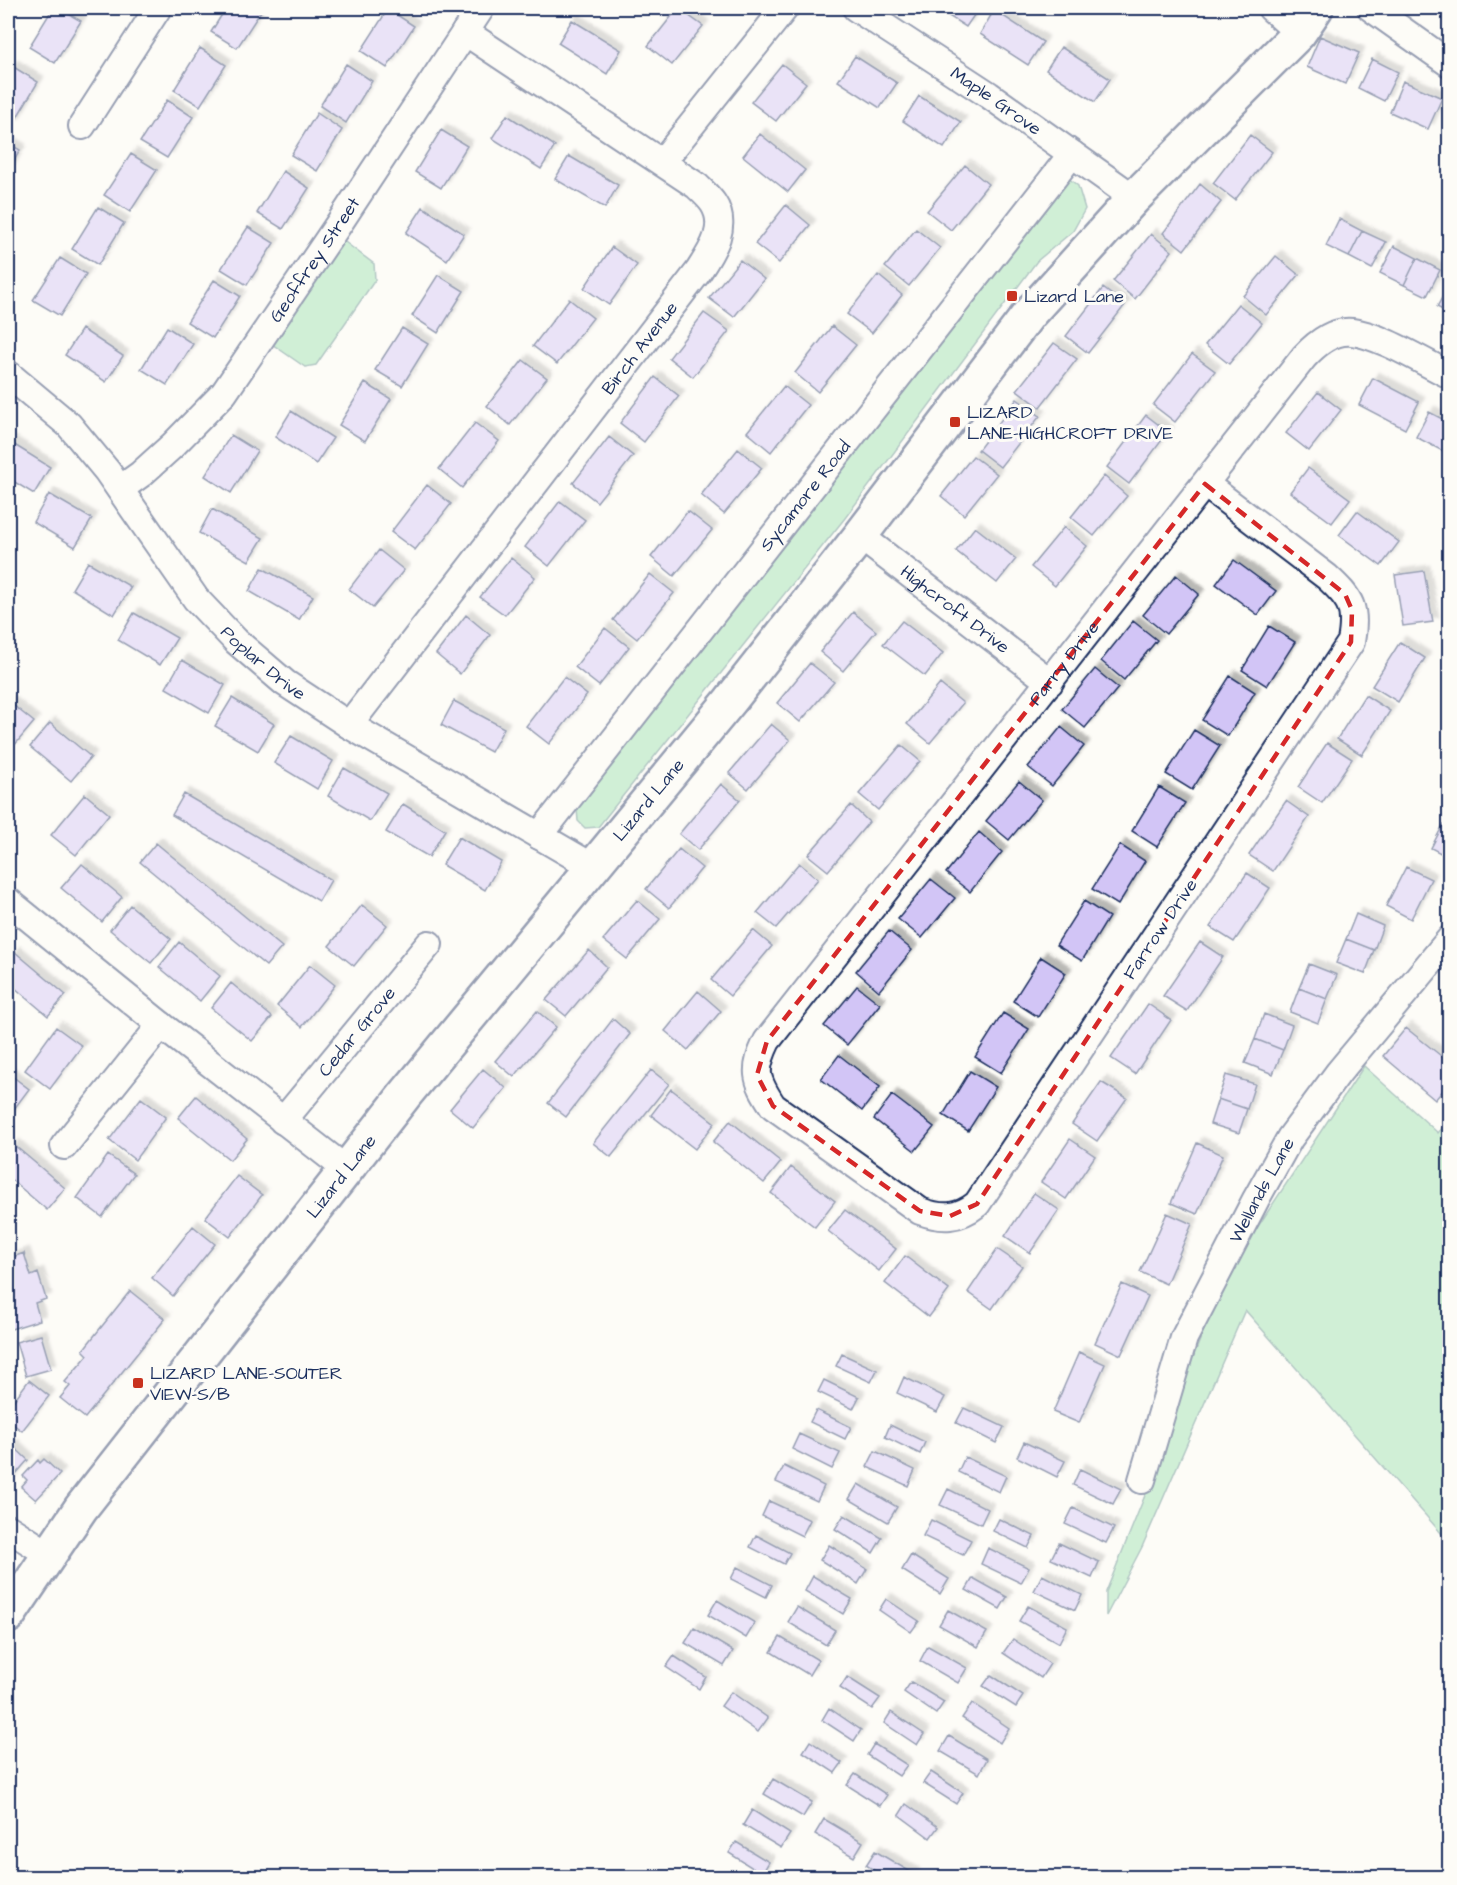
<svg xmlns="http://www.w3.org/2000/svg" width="1457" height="1885" viewBox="0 0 1457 1885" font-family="'Architects Daughter',sans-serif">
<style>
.green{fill:#9ae1ae;stroke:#5a8886;stroke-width:1.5}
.building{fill:#d2c5f6;stroke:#1b2f5e;stroke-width:1.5;filter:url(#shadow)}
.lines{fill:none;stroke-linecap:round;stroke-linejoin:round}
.street-casing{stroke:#1b2f5e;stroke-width:30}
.secondary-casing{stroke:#1b2f5e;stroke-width:38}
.street{stroke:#fdfcf7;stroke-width:26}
.secondary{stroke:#fdfcf7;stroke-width:33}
.marked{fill:none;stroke:#d62828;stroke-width:4.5;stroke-dasharray:12 8;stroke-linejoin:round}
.poi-dot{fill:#c8321e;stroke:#fdfcf7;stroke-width:2}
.labels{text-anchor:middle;stroke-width:6;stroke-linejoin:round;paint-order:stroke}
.street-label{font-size:18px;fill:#1b2f5e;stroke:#fdfcf7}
.poi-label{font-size:18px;fill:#1b2f5e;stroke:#fdfcf7;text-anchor:start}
</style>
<defs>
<filter id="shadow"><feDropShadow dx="5.5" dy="-5.5" stdDeviation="1.5" flood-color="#0004"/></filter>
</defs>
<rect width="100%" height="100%" fill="#fdfcf7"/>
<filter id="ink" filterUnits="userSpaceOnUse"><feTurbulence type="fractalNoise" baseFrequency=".0167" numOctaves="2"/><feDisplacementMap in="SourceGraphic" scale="12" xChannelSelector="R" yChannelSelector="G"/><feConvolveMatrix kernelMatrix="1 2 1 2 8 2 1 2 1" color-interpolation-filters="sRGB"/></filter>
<g filter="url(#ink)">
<path class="green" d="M1067 177 1078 186 1085 209 1073 231 1037 261 845 518 598 827 585 828 578 821 577 809 1059 183Z
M341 239 374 264 375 280 316 365 305 367 272 344Z
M1364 1066 1438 1133 1449 1120V1542L1245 1310 1142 1547 1106 1616V1592L1154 1473 1170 1417 1224 1278Z"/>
<path class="building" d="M53 8H58L81 21 55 63 29 47Z
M226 8H263L237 48 211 32Z
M678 8 703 26 672 65 648 46Z
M936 8H979L966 27Z
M388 9 414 26 387 68 361 51Z
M994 10 1043 42 1028 65 980 34Z
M572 20 621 50 607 74 558 43Z
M1320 36 1359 53 1345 84 1307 67Z
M1061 47 1110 79 1095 102 1046 70Z
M200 48 226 65 200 106 174 90Z
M855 56 897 83 880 108 838 81Z
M1372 59 1398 72 1384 101 1358 88Z
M346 64 372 81 346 123 320 106Z
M782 64 806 83 776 121 751 102Z
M12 66 38 82 13 124 8 121V74Z
M1403 81 1442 98 1428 129 1390 112Z
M919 96 961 122 944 148 903 121Z
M167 100 193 117 167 158 140 142Z
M317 113 342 130 317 171 291 155Z
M507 115 555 146 541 169 492 138Z
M441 130 467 146 441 188 415 172Z
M760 134 805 170 788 192 743 156Z
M1250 135 1272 152 1235 200 1213 183Z
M8 143 20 150 8 172Z
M131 154 157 170 130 212 104 195Z
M569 156 618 185 605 208 555 179Z
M965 165 988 184 951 230 927 211Z
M283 171 309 188 283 229 257 213Z
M1200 184 1221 202 1184 250 1163 233Z
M786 205 810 225 779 263 755 244Z
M98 207 124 223 98 265 72 249Z
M423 207 464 234 447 260 406 233Z
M1339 219 1362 231 1349 257 1326 246Z
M248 227 274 243 247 285 221 269Z
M916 229 940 248 909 286 885 267Z
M1362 231 1386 242 1372 269 1349 257Z
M1151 234 1172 251 1135 299 1113 281Z
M1394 246 1417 258 1404 285 1380 273Z
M612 247 637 265 609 305 584 288Z
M1276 256 1299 275 1266 315 1243 296Z
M60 258 86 274 60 316 33 300Z
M1417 258 1440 270 1427 296 1404 285Z
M740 260 764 279 734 317 709 298Z
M438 275 464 291 438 333 412 316Z
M878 275 902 295 872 333 847 314Z
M214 280 240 296 213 338 187 322Z
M1450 283V314L1437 307Z
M1103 288 1125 305 1088 353 1066 336Z
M569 299 593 318 557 364 533 346Z
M1238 304 1262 323 1229 364 1205 345Z
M704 313 729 331 693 377 669 358Z
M832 326 856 345 818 392 795 373Z
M167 327 193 344 167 385 141 369Z
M402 328 428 344 402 386 375 370Z
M82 329 123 356 106 382 65 355Z
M1054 343 1077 359 1040 407 1017 390Z
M1192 354 1215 371 1175 422 1153 405Z
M523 360 547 378 510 425 487 406Z
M655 377 679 396 644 442 620 423Z
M1373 378 1419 402 1405 429 1359 405Z
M365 383 391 399 365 441 339 425Z
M784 386 808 405 771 452 747 432Z
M1318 392 1341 410 1309 451 1286 433Z
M1017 399 1040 416 1000 467 978 450Z
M291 411 333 438 316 464 275 437Z
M1429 412 1450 423V455L1416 437Z
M1146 415 1168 432 1129 484 1107 467Z
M475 423 499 441 462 488 439 469Z
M231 435 257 451 231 493 205 476Z
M609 437 633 456 597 502 573 483Z
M8 441 50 467 34 494 8 478Z
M738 449 762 468 724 514 701 495Z
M973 456 997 474 964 515 941 496Z
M1308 468 1350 499 1332 523 1290 492Z
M1104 476 1127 496 1094 536 1071 517Z
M427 485 451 504 415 550 391 532Z
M49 494 92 519 75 547 33 522Z
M560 501 585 520 549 566 525 547Z
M212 509 263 538 249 561 199 533Z
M688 511 712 530 674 576 651 557Z
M1357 511 1399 542 1381 566 1339 535Z
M975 527 1016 559 997 583 956 551Z
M1064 527 1087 546 1055 586 1031 567Z
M379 550 404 570 373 608 349 589Z
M511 558 535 577 505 615 480 597Z
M1234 560 1276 591 1258 615 1216 584Z
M88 562 131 587 114 615 72 589Z
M262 568 313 596 299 620 249 591Z
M1424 571 1433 622 1403 626 1395 575Z
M650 574 674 593 637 639 613 620Z
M1176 575 1199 594 1166 634 1143 615Z
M853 612 876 631 843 671 820 652Z
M134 613 177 638 160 665 118 640Z
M466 615 490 635 460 674 436 654Z
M902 621 943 653 925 676 883 644Z
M1133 621 1157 640 1124 680 1101 661Z
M1269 626 1295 642 1267 686 1242 670Z
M605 628 629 647 599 686 575 667Z
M1400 642 1425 658 1398 702 1372 686Z
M182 660 225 685 209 713 166 688Z
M810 663 834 682 800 722 777 703Z
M1095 669 1118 688 1085 728 1062 709Z
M1230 676 1255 692 1228 736 1202 720Z
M564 677 587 695 549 744 526 726Z
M940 684 963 703 930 743 907 724Z
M1365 695 1390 711 1362 755 1337 739Z
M232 698 274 724 258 751 215 726Z
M8 701 34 722 13 747 8 743Z
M454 701 504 728 491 752 441 725Z
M50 723 91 757 71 781 30 747Z
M771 724 790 740 748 789 729 773Z
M1061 727 1084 746 1052 786 1028 767Z
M1194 730 1220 746 1192 790 1166 774Z
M291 736 333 761 317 789 274 763Z
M1327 743 1352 759 1322 803 1298 787Z
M901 745 920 761 878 810 859 794Z
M344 768 387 793 370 821 328 796Z
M1019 781 1042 800 1009 840 986 821Z
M721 784 740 800 698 850 679 834Z
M1159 787 1185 803 1157 847 1132 831Z
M85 794 109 814 76 855 51 835Z
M184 794 331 880 319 901 172 815Z
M1286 801 1309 817 1273 871 1249 855Z
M403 804 445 830 429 857 386 832Z
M851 805 869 822 828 871 808 855Z
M1443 825 1450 829V858L1431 848Z
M979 832 1002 852 970 892 946 873Z
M459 837 501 862 485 890 442 865Z
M156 843 282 947 266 966 140 862Z
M1120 845 1145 861 1118 905 1092 889Z
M679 849 702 868 669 908 646 889Z
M799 863 818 879 776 928 757 913Z
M82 864 122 897 102 922 61 888Z
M1406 867 1431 879 1411 919 1386 906Z
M1247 873 1270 888 1234 942 1210 927Z
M931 879 955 898 922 938 898 919Z
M637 900 660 919 627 959 603 940Z
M1084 901 1109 917 1082 961 1056 945Z
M130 905 171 939 151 963 110 930Z
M362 905 387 925 354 966 329 946Z
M1356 914 1383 926 1374 950 1346 939Z
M753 930 772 946 730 996 711 980Z
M889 931 912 950 879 991 856 971Z
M1346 939 1374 950 1365 974 1336 963Z
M179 942 220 976 200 1001 159 967Z
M1200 942 1223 957 1187 1011 1163 996Z
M589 950 607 967 566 1016 546 1000Z
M15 952 66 995 48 1016 8 982V961Z
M1041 957 1066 973 1038 1017 1013 1001Z
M1309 964 1337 975 1327 999 1299 988Z
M310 965 335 985 302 1027 277 1006Z
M231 983 272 1017 252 1041 211 1008Z
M857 986 880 1004 847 1045 824 1026Z
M1299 988 1327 999 1318 1023 1290 1012Z
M698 991 721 1011 688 1050 665 1031Z
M1148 1004 1171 1020 1135 1074 1111 1058Z
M537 1011 556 1027 514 1077 495 1061Z
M1003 1013 1029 1029 1001 1073 975 1057Z
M1264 1014 1292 1025 1283 1050 1255 1039Z
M613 1019 630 1034 566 1117 548 1103Z
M56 1027 82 1046 50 1089 25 1070Z
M1406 1028 1450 1063V1082L1435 1100 1383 1056Z
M1255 1039 1283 1050 1273 1074 1245 1063Z
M839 1055 880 1087 862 1111 821 1079Z
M483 1069 506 1088 473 1128 450 1109Z
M651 1070 669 1084 611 1157 593 1143Z
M970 1071 996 1087 968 1131 943 1115Z
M8 1073 29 1089 8 1117Z
M1226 1075 1255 1084 1247 1109 1218 1099Z
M1101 1082 1127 1098 1097 1141 1072 1124Z
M671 1089 715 1123 695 1149 651 1115Z
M892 1095 934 1127 915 1151 874 1119Z
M196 1096 247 1139 230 1160 178 1118Z
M141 1098 166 1117 135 1160 109 1140Z
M1218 1099 1247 1109 1239 1133 1210 1124Z
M730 1121 781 1162 764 1183 713 1142Z
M1070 1139 1095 1156 1066 1199 1041 1182Z
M1197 1143 1223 1155 1197 1214 1171 1203Z
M14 1145 65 1188 47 1210 8 1177V1154Z
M108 1155 134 1174 102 1217 77 1198Z
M791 1167 835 1201 815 1227 771 1193Z
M237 1176 262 1195 230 1237 205 1218Z
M1034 1193 1059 1210 1030 1253 1005 1236Z
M845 1210 896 1249 879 1271 828 1231Z
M1167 1213 1192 1224 1166 1284 1140 1272Z
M193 1226 215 1244 173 1296 152 1278Z
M997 1249 1022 1266 992 1309 968 1292Z
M24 1253 31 1276 38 1273 46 1299 35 1303 40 1320 8 1330V1305L13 1303 9 1292H8V1268L12 1266 10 1258Z
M905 1256 949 1290 929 1317 885 1283Z
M1122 1284 1148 1296 1121 1355 1095 1343Z
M130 1291 165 1319 85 1418 60 1398 70 1386 65 1382 88 1355 83 1350Z
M41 1335 51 1369 26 1376 16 1342Z
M1079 1352 1105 1364 1079 1423 1053 1412Z
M842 1354 877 1370 871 1382 836 1366Z
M904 1377 945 1397 937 1412 897 1393Z
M29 1380 49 1396 22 1431 8 1420V1408Z
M824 1380 859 1397 853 1409 818 1392Z
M964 1408 1004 1427 996 1443 956 1423Z
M816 1410 851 1427 845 1439 810 1422Z
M890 1425 925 1442 920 1454 885 1437Z
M799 1434 840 1453 832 1469 792 1449Z
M1024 1442 1065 1461 1057 1477 1017 1457Z
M12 1445 28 1460 8 1483V1448Z
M875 1451 915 1470 908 1486 867 1467Z
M965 1457 1006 1476 999 1492 958 1472Z
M44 1459 60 1474 36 1500 21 1487 27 1480 23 1476 38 1460 40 1463Z
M784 1466 824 1486 817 1501 776 1482Z
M1080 1469 1121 1489 1113 1504 1073 1485Z
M858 1484 897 1507 888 1522 849 1499Z
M948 1489 988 1509 981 1524 940 1505Z
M769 1501 810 1520 802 1536 762 1516Z
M1073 1508 1114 1528 1106 1543 1065 1524Z
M844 1515 882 1538 873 1553 835 1529Z
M999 1519 1034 1536 1028 1548 993 1531Z
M931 1520 971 1540 963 1555 923 1536Z
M756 1535 790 1553 784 1564 750 1547Z
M1059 1543 1099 1562 1092 1578 1051 1559Z
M829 1545 867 1569 858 1584 820 1560Z
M988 1548 1029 1568 1021 1583 981 1564Z
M911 1555 949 1579 940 1594 902 1570Z
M737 1567 772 1585 766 1597 731 1579Z
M1042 1575 1082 1595 1075 1610 1034 1591Z
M813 1576 852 1599 843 1614 805 1591Z
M973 1578 1007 1597 1000 1609 966 1590Z
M886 1599 919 1621 911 1632 879 1610Z
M717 1600 755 1623 746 1638 708 1615Z
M1028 1606 1067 1627 1059 1643 1019 1621Z
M797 1607 835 1630 826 1645 788 1622Z
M948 1610 987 1632 978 1647 939 1625Z
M694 1628 733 1651 724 1666 685 1643Z
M780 1637 818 1660 809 1675 771 1652Z
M1013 1639 1050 1664 1041 1678 1003 1653Z
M928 1646 967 1668 958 1683 920 1661Z
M674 1656 706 1677 699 1689 666 1667Z
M991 1675 1023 1696 1016 1707 983 1686Z
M847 1677 880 1698 872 1709 840 1688Z
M911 1682 944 1702 936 1714 904 1692Z
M731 1692 768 1718 758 1732 721 1706Z
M972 1703 1009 1728 1000 1743 962 1718Z
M829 1708 861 1730 854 1741 822 1720Z
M891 1712 924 1734 917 1745 884 1723Z
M949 1736 987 1759 979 1774 940 1751Z
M810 1741 842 1763 835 1773 803 1752Z
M874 1744 907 1765 899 1776 867 1755Z
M931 1772 963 1793 956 1804 923 1783Z
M855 1774 887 1795 880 1806 847 1785Z
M773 1779 812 1802 803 1817 764 1794Z
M906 1804 938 1827 930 1838 899 1815Z
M752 1810 790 1834 781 1848 743 1825Z
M824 1819 863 1842 854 1857 815 1834Z
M736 1842 769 1862 762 1874 729 1853Z
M875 1851 914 1874 911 1878H886L866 1865Z"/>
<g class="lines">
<g class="street-casing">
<g id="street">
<path id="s1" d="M856 8 989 95 1134 198"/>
<path d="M1271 8 1299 33"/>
<path d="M1371 8 1450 64"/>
<path d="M82 126 158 8"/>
<path d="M662 162 785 8"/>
<path id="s2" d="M8 374 69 425 107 471 196 599 236 641 285 683 349 725 593 867"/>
<path id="s3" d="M1205 484 1327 577C1351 599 1357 608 1351 642L977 1204C958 1219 942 1219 920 1211L773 1106C755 1079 753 1070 767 1041L1304 357C1316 344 1333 330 1352 332 1380 335 1423 362 1450 375"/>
<path id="s4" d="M120 489 141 474 172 446 224 393 340 222 481 8"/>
<path id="s5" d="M860 536 1050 682"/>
<path id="s6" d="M349 725 698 272C711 252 729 227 713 203 709 197 702 191 697 186L465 32"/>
<path id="s7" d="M539 836 1072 154"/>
<path d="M8 901 161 1025 347 1170"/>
<path id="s8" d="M283 1121 429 944"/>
<path d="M64 1146 161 1025"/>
<path id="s9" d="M1142 1480 1184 1338 1256 1199 1290 1138 1339 1072 1450 939"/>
<path d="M8 1528 50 1555"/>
</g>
</g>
<g class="secondary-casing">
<g id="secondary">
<path id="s10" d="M8 1616 81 1508 404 1096 730 701 860 536 1029 314 1134 198 1299 33 1316 8"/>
</g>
</g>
<use href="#street" class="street"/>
<use href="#secondary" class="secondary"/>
</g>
</g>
<path d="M0 0H1457V1885H0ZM1205 484 1345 594 1352 610 1351 642 977 1204 950 1216 920 1211 773 1106 757 1075 767 1041Z" fill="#fdfcf7" fill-opacity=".55" fill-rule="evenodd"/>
<path class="marked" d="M1205 484 1345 594 1352 610 1351 642 977 1204 950 1216 920 1211 773 1106 757 1075 767 1041Z"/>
<g class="poi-dot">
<rect x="1006" y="290" width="12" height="12" rx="3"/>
<rect x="949" y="416" width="12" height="12" rx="3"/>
<rect x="132" y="1377" width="12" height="12" rx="3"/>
</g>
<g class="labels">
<g class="street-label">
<text dy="6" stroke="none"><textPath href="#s1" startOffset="168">Maple Grove</textPath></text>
<text dy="6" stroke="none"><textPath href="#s4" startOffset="303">Geoffrey Street</textPath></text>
<text dy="6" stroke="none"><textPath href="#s6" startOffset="476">Birch Avenue</textPath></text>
<text dy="6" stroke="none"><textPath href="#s7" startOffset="432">Sycamore Road</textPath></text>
<text dy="6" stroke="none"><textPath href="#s5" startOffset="120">Highcroft Drive</textPath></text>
<text dy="6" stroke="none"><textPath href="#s2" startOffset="388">Poplar Drive</textPath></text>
<text dy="6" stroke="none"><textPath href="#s3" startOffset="1695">Parry Drive</textPath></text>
<text dy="6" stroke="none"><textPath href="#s10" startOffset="1038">Lizard Lane</textPath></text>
<text transform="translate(1160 929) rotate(-56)" y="6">Farrow Drive</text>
<text dy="6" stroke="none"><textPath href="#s8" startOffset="116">Cedar Grove</textPath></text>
<text dy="6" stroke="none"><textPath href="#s10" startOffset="552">Lizard Lane</textPath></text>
<text dy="6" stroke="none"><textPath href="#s9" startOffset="315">Wellands Lane</textPath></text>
</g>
<g class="poi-label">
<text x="1024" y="302">Lizard Lane</text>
<text x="967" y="418">LIZARD<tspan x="967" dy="21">LANE-HIGHCROFT DRIVE</tspan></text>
<text x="150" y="1379">LIZARD LANE-SOUTER<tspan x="150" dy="21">VIEW-S/B</tspan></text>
</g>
</g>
<rect width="1457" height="1885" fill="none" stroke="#fdfcf7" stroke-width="30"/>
<rect x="15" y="15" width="1427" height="1855" fill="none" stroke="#1b2f5e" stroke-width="2" filter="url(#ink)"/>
</svg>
